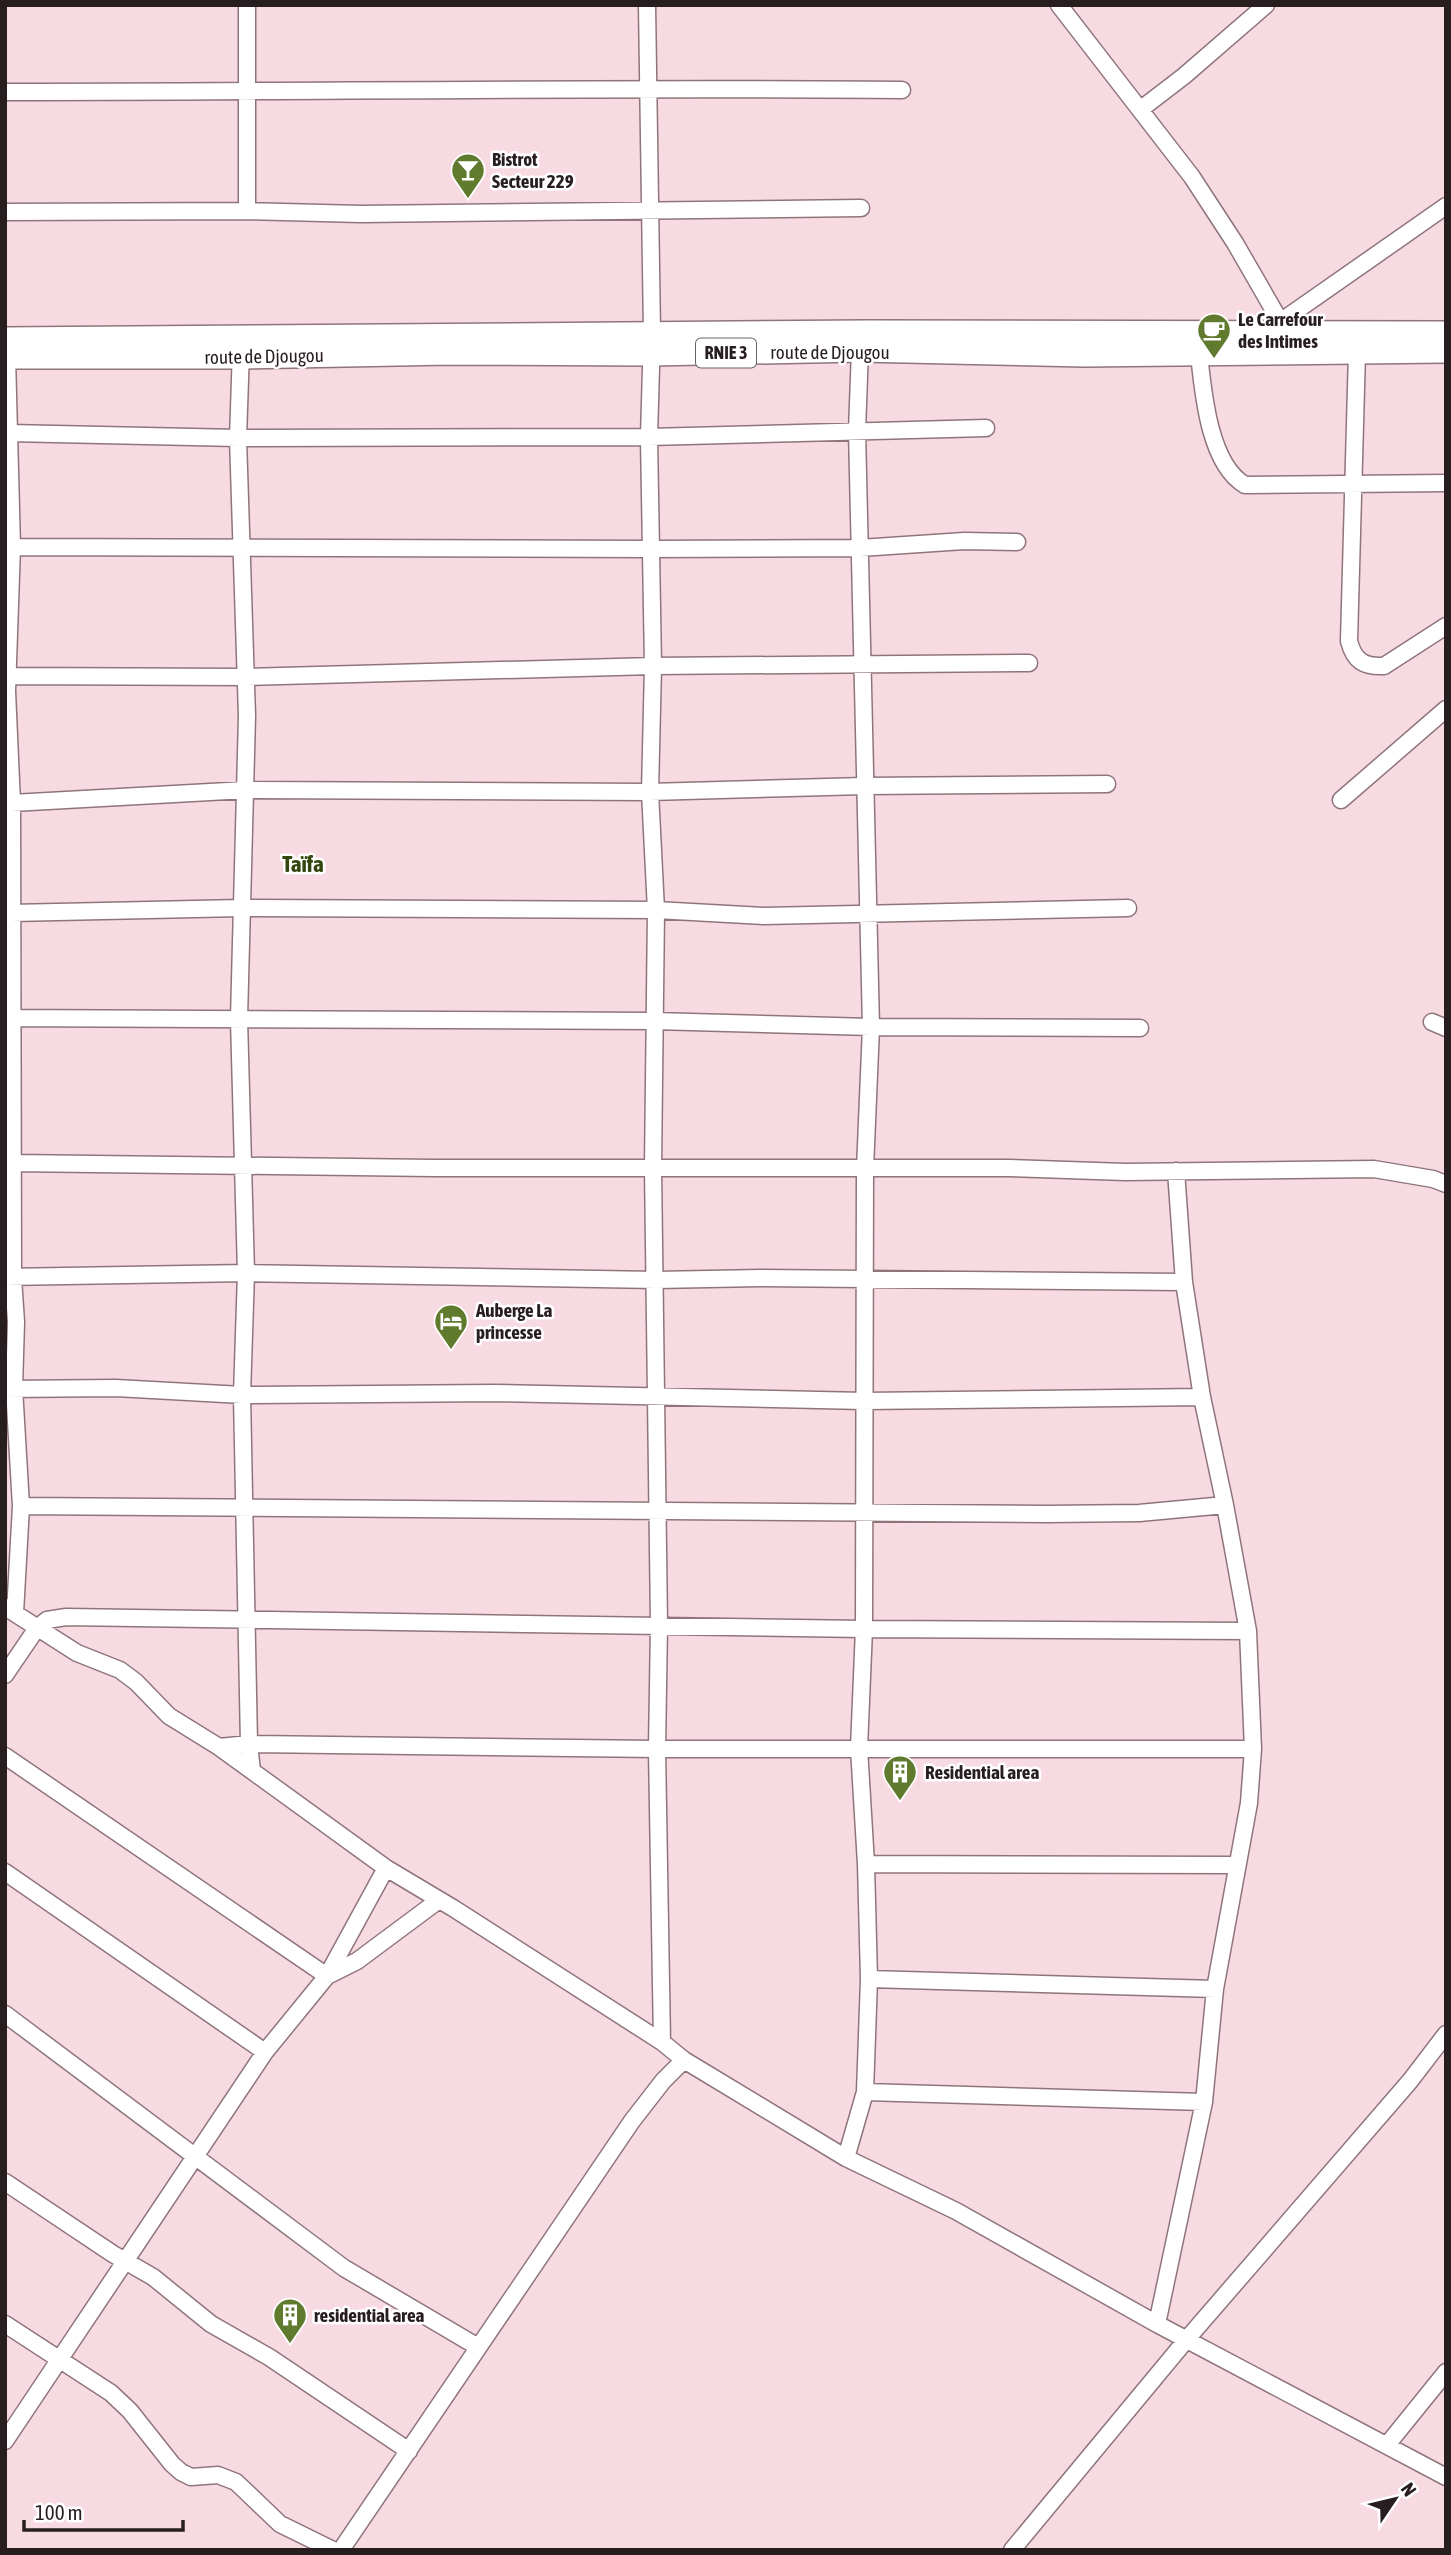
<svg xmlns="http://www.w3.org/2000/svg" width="1451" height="2555" viewBox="0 0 1451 2555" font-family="'Asap Condensed',sans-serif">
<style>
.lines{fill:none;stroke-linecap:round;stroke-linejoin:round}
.minor-casing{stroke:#8f757b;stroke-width:19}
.highway-casing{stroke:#8f757b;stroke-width:26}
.minor{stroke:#fff;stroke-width:16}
.highway{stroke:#fff;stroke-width:23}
.labels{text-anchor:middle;stroke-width:5;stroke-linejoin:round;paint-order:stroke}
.shield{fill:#fff;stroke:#686263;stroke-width:2}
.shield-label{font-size:18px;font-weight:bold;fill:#281e20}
.poi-label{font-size:19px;font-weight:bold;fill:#281e20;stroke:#fff;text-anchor:start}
.street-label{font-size:19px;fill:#281e20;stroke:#fff}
.quarter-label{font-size:23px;font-weight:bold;fill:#354711;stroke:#fff}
</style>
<rect width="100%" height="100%" fill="#f8dbe2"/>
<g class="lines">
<g class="minor-casing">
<path id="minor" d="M247 5V211
M647 5 652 333 649 437 653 666 650 792 656 910 653 1168 659 1625 657 1749 662 2042
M1059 5 1192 177 1235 243 1280 321
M5 92C304 92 603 87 902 90
M1141 109 1184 76 1266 5
M5 212 247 211 361 214 861 208
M1273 327 1446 206
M241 350 238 438 247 716 239 1019 246 1273 242 1395 249 1744 252 1771
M1357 352 1349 641C1354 661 1364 667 1384 666L1446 626
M1199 354C1203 392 1209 464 1245 485L1446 483
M7 357 12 547 7 691 12 803 13 1278 16 1322 14 1388 21 1506 15 1613
M9 433 238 438 649 437 986 428
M12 547 651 549 860 548 964 541 1017 542
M7 676 246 677 653 666 1029 663
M1341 800 1446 709
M12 803 246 790 650 792 864 786 1107 784
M11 913 241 908 656 910 764 916 1128 908
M5 1018 654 1021 871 1027 1140 1028
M1432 1022 1446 1028
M13 1163 433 1168H1008L1125 1172 1374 1169 1433 1179 1446 1184
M1176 1171 1184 1282 1202 1397
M5 1277 246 1273 656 1280 761 1278 1184 1282
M5 1389 116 1388 242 1395 494 1393 864 1401 1202 1397 1225 1505 1248 1631 1253 1749 1249 1803 1215 1989 1204 2102 1157 2324
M21 1506 1047 1514 1139 1513 1225 1505
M5 1607 77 1653 120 1670 136 1682 169 1716 219 1747 386 1868 453 1908 662 2042 684 2060 846 2158 956 2211 1157 2324 1446 2477
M5 1675 37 1628 47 1620 66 1617 864 1629 1248 1631
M219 1747 249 1744 657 1749H1253
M5 1756 327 1976 357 1961 439 1900
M866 1864 1236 1865
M5 1872 265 2052
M869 1979 1215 1989
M5 2014 344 2268 478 2347
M865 2092 1204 2102
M846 2158 865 2092 869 1979 866 1864 859 1748 864 1629 865 1169 871 1027 857 431 860 350
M5 2182 113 2254 153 2277 211 2324 269 2357 409 2451
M5 2324 111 2393 130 2411 172 2464 181 2472 191 2477 218 2475 236 2482 280 2524 333 2550
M5 2441 265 2052 327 1976 386 1868
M1387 2445 1446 2372
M341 2550 632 2121 663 2081 684 2060
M1012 2550 1187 2339 1410 2081 1446 2034"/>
</g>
<g class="highway-casing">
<path id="highway" d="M5 339 867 332 1446 333
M5 357H241L450 353 652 354 860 350 1084 355 1446 351"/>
</g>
<use href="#minor" class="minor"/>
<use href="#highway" class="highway"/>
</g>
<defs>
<g id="bar-pin" transform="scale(1.75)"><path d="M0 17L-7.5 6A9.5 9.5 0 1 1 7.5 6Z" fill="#607b2e" stroke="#fff"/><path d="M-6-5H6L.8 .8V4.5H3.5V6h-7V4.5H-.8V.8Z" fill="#fff"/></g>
<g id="cafe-pin" transform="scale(1.75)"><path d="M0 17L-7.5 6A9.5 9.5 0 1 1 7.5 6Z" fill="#607b2e" stroke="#fff"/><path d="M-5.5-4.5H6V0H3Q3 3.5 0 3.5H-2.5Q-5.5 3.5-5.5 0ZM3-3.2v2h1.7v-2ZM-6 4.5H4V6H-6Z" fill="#fff"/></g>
<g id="hotel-pin" transform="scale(1.75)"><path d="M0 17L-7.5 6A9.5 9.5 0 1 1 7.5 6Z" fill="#607b2e" stroke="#fff"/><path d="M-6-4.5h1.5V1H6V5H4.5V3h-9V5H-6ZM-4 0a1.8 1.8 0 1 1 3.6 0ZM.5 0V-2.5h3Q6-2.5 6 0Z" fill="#fff"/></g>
<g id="building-pin" transform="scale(1.75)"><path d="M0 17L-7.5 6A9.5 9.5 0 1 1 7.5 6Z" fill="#607b2e" stroke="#fff"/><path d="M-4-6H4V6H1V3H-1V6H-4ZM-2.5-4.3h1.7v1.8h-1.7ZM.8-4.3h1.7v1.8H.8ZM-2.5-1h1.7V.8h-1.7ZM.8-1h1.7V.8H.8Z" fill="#fff"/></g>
</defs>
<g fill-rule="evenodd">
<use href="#bar-pin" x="468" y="170"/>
<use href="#cafe-pin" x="1214" y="330"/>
<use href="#hotel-pin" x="451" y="1321"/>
<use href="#building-pin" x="900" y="1772"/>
<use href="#building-pin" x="290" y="2315"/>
</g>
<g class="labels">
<rect class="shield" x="696" y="338.5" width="60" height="29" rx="5"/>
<g class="shield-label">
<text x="726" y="359">RNIE 3</text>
</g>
<g class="poi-label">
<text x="492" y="166">Bistrot<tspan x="492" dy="22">Secteur 229</tspan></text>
<text x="1238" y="326">Le Carrefour<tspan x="1238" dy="22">des Intimes</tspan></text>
<text x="476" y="1317">Auberge La<tspan x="476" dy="22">princesse</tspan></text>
<text x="925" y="1779">Residential area</text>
<text x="314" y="2322">residential area</text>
</g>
<g class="street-label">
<text x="830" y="359">route de Djougou</text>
<text transform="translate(264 356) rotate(-1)" y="7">route de Djougou</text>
</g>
<g class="quarter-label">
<text x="303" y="872">Taïfa</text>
</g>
</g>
<rect width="1451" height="2555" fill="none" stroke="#281e20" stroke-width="14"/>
<g transform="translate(1395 2499) rotate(55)" stroke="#ffffff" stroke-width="5" paint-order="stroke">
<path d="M0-5L12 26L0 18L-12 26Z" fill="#281e20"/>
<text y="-10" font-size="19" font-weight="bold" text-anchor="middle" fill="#281e20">N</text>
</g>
<path d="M24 2520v10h159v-10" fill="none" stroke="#281e20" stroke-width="3.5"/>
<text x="35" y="2520" font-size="21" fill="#281e20" stroke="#ffffff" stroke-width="5" paint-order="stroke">100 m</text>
</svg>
